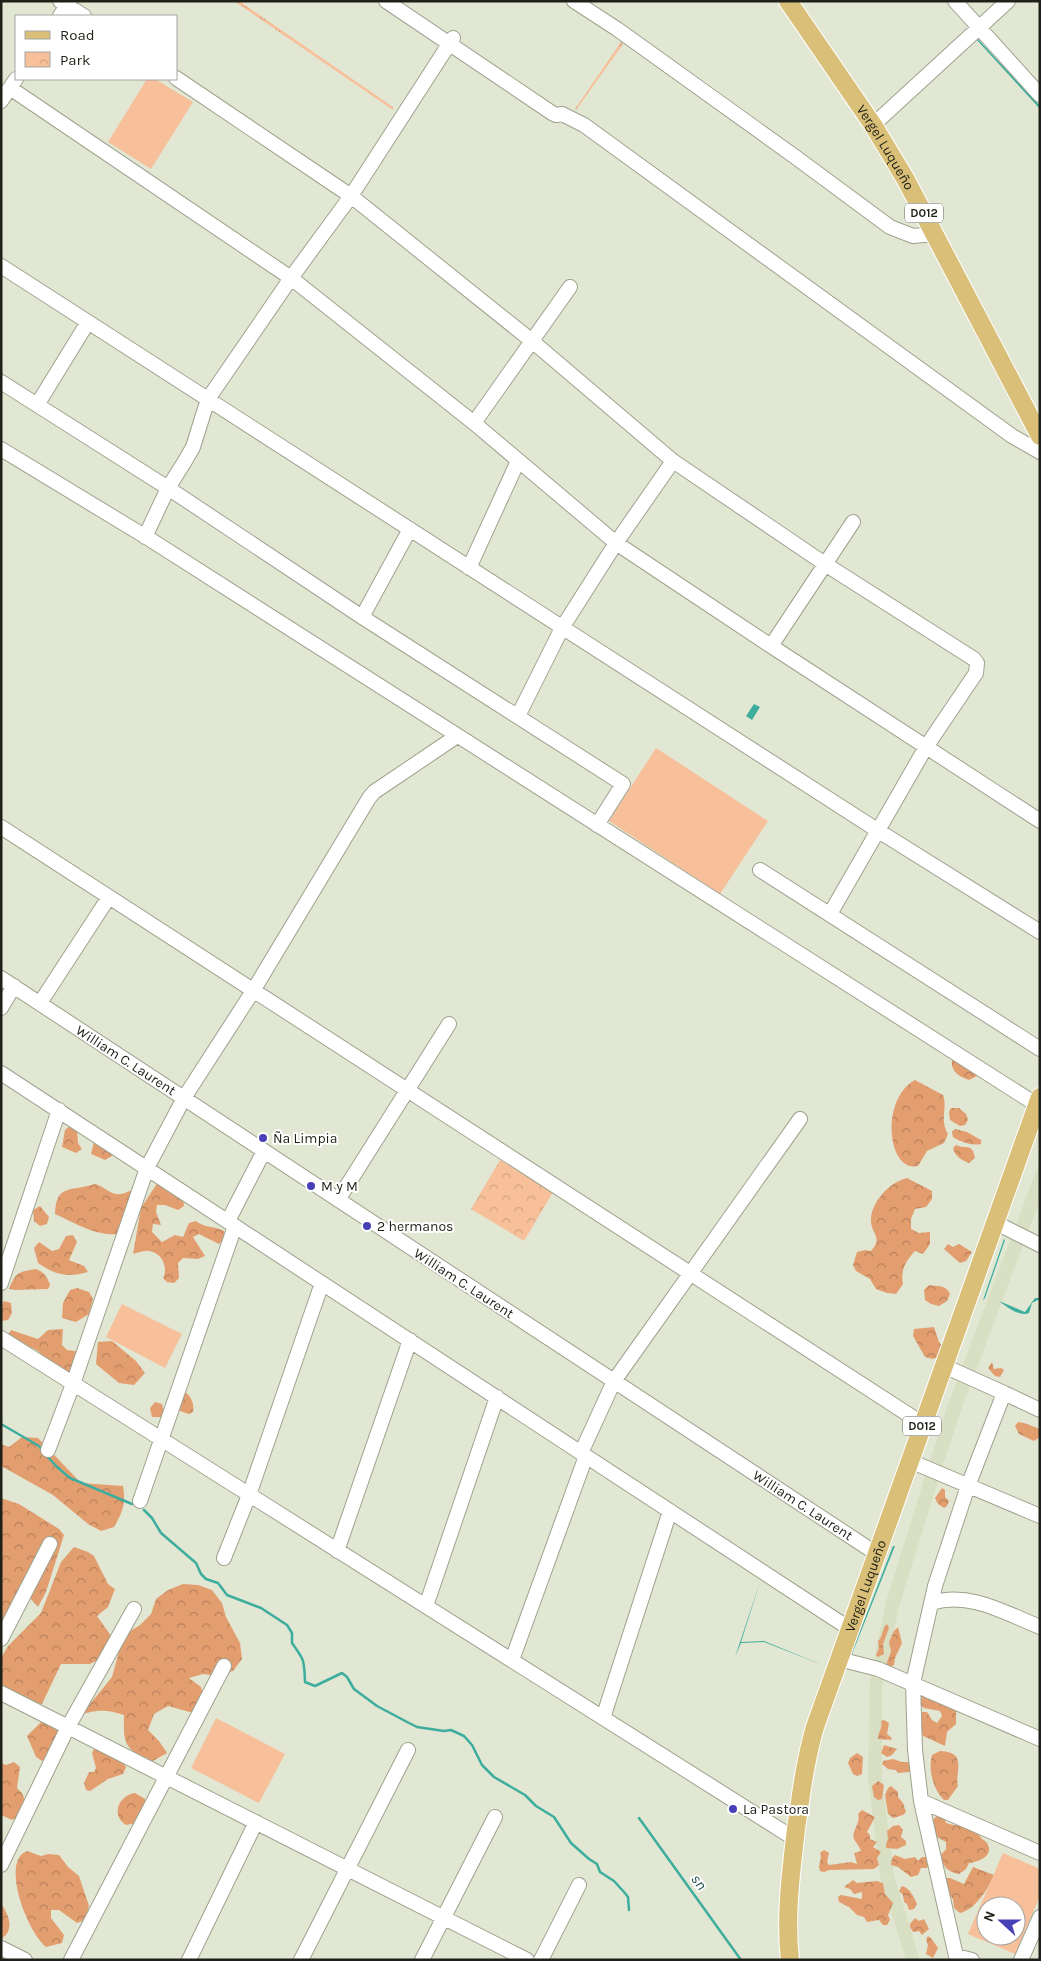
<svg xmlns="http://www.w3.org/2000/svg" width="1041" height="1961" viewBox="0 0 1041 1961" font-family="Karla,sans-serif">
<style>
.built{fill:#d8dfc3}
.grass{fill:url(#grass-tufts)}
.forest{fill:url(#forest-crowns)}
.park{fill:url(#park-crowns)}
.garden{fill:#f7bf9a;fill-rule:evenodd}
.water{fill:#3dad9e}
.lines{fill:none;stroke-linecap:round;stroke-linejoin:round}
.stream{stroke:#3dad9e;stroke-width:2.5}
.minor-casing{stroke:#9da28e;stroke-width:16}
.major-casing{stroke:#fff;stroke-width:20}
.minor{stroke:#fff;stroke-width:14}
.major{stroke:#d9bf78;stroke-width:18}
.poi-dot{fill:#4740b7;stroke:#fff;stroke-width:2}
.labels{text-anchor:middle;stroke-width:4;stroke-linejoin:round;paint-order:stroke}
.shield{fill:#fff;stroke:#62645e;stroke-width:1}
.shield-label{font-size:12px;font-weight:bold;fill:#1f2119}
.street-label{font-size:14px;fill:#1f2119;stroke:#fff}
.poi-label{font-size:14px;fill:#1f2119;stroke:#fff;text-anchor:start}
.water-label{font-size:15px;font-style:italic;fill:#21514a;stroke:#fff}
</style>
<defs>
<pattern id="grass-tufts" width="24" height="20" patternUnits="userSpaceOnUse" patternTransform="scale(1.25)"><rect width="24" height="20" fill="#f7bf9a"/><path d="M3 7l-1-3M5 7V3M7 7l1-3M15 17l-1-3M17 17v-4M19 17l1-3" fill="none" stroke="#d3a484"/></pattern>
<pattern id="forest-crowns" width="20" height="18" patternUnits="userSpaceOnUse" patternTransform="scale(1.25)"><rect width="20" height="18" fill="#e39e70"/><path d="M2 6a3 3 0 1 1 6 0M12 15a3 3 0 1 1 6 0" fill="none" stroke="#b7805b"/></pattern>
<pattern id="park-crowns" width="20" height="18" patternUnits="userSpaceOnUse" patternTransform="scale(1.25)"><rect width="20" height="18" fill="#f7bf9a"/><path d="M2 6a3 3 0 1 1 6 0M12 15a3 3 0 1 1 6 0" fill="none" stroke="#d3a484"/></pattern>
</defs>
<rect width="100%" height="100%" fill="#e2e7d3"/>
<path class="built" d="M1040 1161V1200L960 1413 939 1478 899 1607 882 1687V1779L894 1876 920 1960H906L880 1876 868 1777 870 1680 886 1602 926 1473 947 1407Z"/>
<path class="grass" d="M234 1H239L393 107V110Z
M621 42 623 44 576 110 575 109Z"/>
<path class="forest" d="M954 1053 979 1069 977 1076 969 1080C955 1075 948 1068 954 1053Z
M915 1080 943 1095C948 1109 939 1119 948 1134L944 1143 927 1151 918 1166C887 1173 880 1099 915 1080Z
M951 1108H959L966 1114 968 1120 965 1125 960 1126 950 1120 949 1112Z
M71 1125 77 1129 78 1143 82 1149 76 1153 62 1147 65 1130Z
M955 1129 967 1132 981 1140V1144C972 1146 961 1142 953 1137L952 1132Z
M101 1139 114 1149 112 1156 105 1160 91 1154 94 1142Z
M956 1145C967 1150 972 1142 975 1158L969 1163C962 1161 954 1155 953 1148Z
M907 1178 932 1191V1199L926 1207 915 1209 911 1219V1229L919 1233 930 1232V1244L923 1254 915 1251C906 1261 900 1270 903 1284L896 1294 887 1293 876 1289 870 1279 856 1271 853 1265 857 1252 865 1250 871 1251C884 1236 870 1234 871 1219 872 1201 890 1182 907 1178Z
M158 1182 183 1198 184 1206 178 1210 165 1205H157L156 1212 161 1225 153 1224 152 1232 162 1242 175 1235 183 1237 189 1223 196 1221C204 1228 215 1226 224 1231V1239L219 1244 199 1234 193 1237 205 1256 198 1259 183 1258 178 1263 179 1278 174 1283 167 1282 163 1278C169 1267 161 1252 149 1251 144 1250 138 1253 133 1254L141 1208Z
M95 1184C103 1186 112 1196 121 1194 126 1193 131 1190 136 1189L124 1233C100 1239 75 1223 55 1214 56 1183 71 1192 95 1184Z
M40 1206 49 1217 47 1224 40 1226 34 1221 33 1210Z
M73 1235 77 1242 69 1260 84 1266 88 1272C68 1278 55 1275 38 1263L34 1248 39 1242 52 1251 59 1249 66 1236Z
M948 1244 953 1247 959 1244 972 1252 966 1261 960 1263 944 1249Z
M36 1269C44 1272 47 1276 50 1285L48 1289 16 1290 9 1289C16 1272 18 1272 36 1269Z
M929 1285C937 1287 946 1284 950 1294L947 1301 939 1306 931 1304 925 1300 924 1290Z
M77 1288 89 1292 93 1299 89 1314 76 1322 62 1318 63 1303 70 1290Z
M4 1301 11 1303 12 1313 8 1320 1 1321V1307Z
M934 1327 939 1342 944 1348 941 1355 933 1359 925 1357 913 1336 914 1329Z
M63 1329 62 1345 67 1350 82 1352 72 1375 51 1374C47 1366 44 1354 36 1350 26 1343 16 1348 7 1337L11 1330 38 1339 48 1330Z
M112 1341 136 1361 145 1373 134 1385 119 1383 96 1364 98 1342Z
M992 1362 994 1369 1001 1368 1004 1370 1000 1377 995 1376 988 1368Z
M182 1390C190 1394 195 1403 193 1412L189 1414 180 1411 174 1399Z
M155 1402 162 1404 165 1417H152L150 1408Z
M1018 1422 1024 1423 1040 1429V1437L1034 1441 1019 1434 1015 1426Z
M22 1437 38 1438 81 1483 123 1486C126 1504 123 1511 114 1527L101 1531 88 1524 53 1495 1 1466V1444L9 1447Z
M942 1488 945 1490V1497L949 1501 947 1506 944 1508 938 1504 935 1498Z
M1 1498 19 1504 59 1529 64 1535 46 1592 38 1607 30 1598 1 1627Z
M74 1547 88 1552 94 1556 108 1584 115 1589 108 1607 97 1616 114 1640 110 1654 90 1664H61L42 1704 12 1697 1 1690V1658L8 1646 41 1613 61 1562Z
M183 1584 198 1585 212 1590 222 1603 226 1617 240 1643 242 1659 233 1671 218 1676 203 1674 189 1678 201 1687 205 1702 197 1714 168 1706 154 1714 148 1730 159 1741 167 1753 153 1761C125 1749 123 1746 124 1715 108 1710 97 1709 81 1715L112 1677 120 1648 127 1633 140 1625 151 1614 156 1599 168 1590Z
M887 1624 889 1628 883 1644 884 1654 878 1657 876 1655 879 1648 878 1641C883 1637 882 1628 887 1624Z
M898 1627 902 1643 895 1658 894 1665 890 1668 886 1665 891 1651 889 1642 894 1631Z
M922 1696 956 1709V1724L947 1732 945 1746 923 1736 917 1719 922 1712H927L932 1720 937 1723 942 1716 940 1711 924 1708 920 1704Z
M884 1720 889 1723 887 1734 892 1738 891 1740 878 1739C878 1732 883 1728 881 1721Z
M48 1721 62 1729 60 1747 42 1761 36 1757 27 1736 41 1722Z
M884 1745 897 1749 892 1755 887 1757 881 1753Z
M94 1749C109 1747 119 1757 126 1767L123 1774 108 1779 90 1791 86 1790 84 1783 89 1772H94L96 1768 92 1753Z
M940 1751C969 1752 954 1773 958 1786L948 1800H944C933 1789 928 1770 932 1755Z
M857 1753 863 1757 862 1774 857 1776 853 1774 848 1763 850 1758Z
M893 1759 902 1762H909L913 1768 909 1772 898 1773 896 1770 888 1769 882 1764 883 1761Z
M14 1762 20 1767 17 1788 22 1793 28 1808 25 1814 12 1820 1 1815V1763L6 1765Z
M878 1781 884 1785 882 1799 878 1800 874 1797 872 1786Z
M891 1786 898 1792V1797L903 1803 906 1812 903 1815 893 1818 888 1814 885 1795 888 1788Z
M135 1793 145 1799 146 1810 137 1823 126 1825C110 1815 119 1795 135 1793Z
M862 1810 875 1817 867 1832 870 1835V1839L877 1842 873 1847 881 1852 877 1858 879 1865 874 1869 829 1870 824 1872 820 1871C817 1864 823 1859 820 1853L824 1850 829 1853 827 1862 829 1865 851 1862 857 1864 854 1853 861 1851C860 1847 856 1843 854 1839 851 1831 861 1824 858 1814Z
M939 1813 944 1816 946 1823C955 1826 964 1825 973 1829 976 1831 979 1835 981 1838 983 1840 986 1841 987 1843 995 1856 978 1862 969 1863L966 1869 959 1874C947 1872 943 1866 940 1856L946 1849V1842L935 1836 932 1821Z
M899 1825 903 1830 901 1837 906 1841V1845L897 1849 886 1848V1844L888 1839 887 1831 893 1826Z
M27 1851 41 1856 48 1854 59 1855 68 1867 79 1876 89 1906 85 1920 77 1923 59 1910H51V1918L64 1935 62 1943 46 1947C27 1932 0 1861 27 1851Z
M895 1855 905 1859 915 1857 918 1861 922 1857H926L930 1863 927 1868H921L918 1875 911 1877 898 1867 891 1865 892 1858Z
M973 1867 994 1875C988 1889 975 1910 960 1913L954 1908 953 1899 944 1889V1878H950L964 1884Z
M853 1880 857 1883 877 1881 883 1883 885 1894 893 1903 888 1915 890 1920 887 1925H883L879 1920 867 1922 864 1917 857 1915 849 1907 839 1902 838 1897 841 1895 862 1899V1892L854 1894 850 1889 844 1887Z
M902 1886C910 1888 914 1897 917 1904L914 1909 909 1910 907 1904 904 1902 903 1895 899 1891Z
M1 1904C9 1914 15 1931 1 1939Z
M915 1918 919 1921 924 1919 929 1929 922 1935 919 1931 913 1932 910 1927V1924Z
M928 1936 931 1938 938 1948 933 1958 926 1954 928 1945 926 1939Z"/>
<path class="park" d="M500 1160 553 1192 524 1241 471 1209Z"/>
<path class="garden" d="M147 79H155L193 102 151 169 108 142Z
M656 748 768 821 720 894 609 821Z
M122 1304 182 1334 165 1368 106 1337Z
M216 1718 285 1754 259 1803 191 1768Z
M1003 1853 1040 1869V1896L1015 1954 968 1934ZM986 1906H1016V1936H986Z"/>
<path class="water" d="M977 38 1040 106V109L976 39Z
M754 704 760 707 752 720 746 716Z
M1004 1239 1005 1240 985 1298 983 1300Z
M1035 1298H1040V1300H1038L1032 1303 1029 1313C1019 1317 1007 1307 999 1301L1025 1312Z
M893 1546H895L852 1654H851Z
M761 1579 741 1642 764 1641 825 1666 764 1642 741 1643 735 1657Z"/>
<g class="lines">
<path class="stream" d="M1 1424 39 1446 43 1451
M47 1456 57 1467 70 1478 132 1504
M144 1510 152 1518 161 1533 196 1563 201 1574 206 1579 218 1583 227 1595 261 1608 287 1625 292 1633V1643C305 1661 304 1660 305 1682L315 1686 342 1673 347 1677 354 1689 377 1706 409 1723 417 1727 444 1731 451 1730 464 1736 472 1745 482 1765 494 1777 525 1795 536 1806 554 1817 571 1843 589 1859 597 1864 600 1872 614 1881 624 1892 628 1897 629 1910
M639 1818 741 1960"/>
<g class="minor-casing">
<path id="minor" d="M60 1 84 16
M386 1 552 113 556 115 562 114 584 125 1012 436 1040 452
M574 1 617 29 794 156 890 227 913 236 935 234
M955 1 1040 95
M60 16 70 1
M176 78 351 196 532 341 673 461 825 564 974 659 977 663 976 673 926 747 830 914
M10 88 291 278 474 423 616 543 771 646 1040 821
M1 101 16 79
M873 125 1008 1
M1 266 877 830 1040 932
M1 382 168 488 362 617 623 784 597 825
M37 405 88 322
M474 423 570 287
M1 449 151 540 1037 1105
M145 537 168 488 185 461 193 447 208 399 291 278 351 196 453 38
M469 568 518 461
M362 617 410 529
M771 646 853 522
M518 716 562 628 616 543 673 461
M1 827 923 1424
M760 870 1040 1049
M1 978 877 1554
M40 1003 109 897
M1 1008 14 986
M1 1073 850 1629
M338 1200 449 1024
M228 1221 264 1151
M996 1223 1040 1245
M1 1283 59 1110
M1 1338 795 1839
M944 1366 1004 1393 968 1486 935 1586 913 1683 915 1750 921 1801 1040 1853
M1004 1393 1040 1410
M48 1450 73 1384 147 1168 184 1098 253 991 369 798 374 792 457 736
M581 1453 614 1381 800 1119
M910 1461 1040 1516
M140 1501 235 1226
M337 1551 410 1340
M224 1558 249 1495 322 1283
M931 1603C970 1591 1005 1613 1040 1627
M426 1606 497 1397
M1 1639 50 1544
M839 1659 878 1669 1040 1739
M512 1660 586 1456
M1 1693 527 1960
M603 1718 670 1511
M921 1801 956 1956 972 1960
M1 1865 68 1727 134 1609
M1 1948 25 1960
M71 1960 224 1666
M189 1960 256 1822
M301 1960 408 1750
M422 1960 495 1817
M541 1960 579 1885
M1021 1960 1040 1917"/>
</g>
<g class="major-casing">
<g id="major">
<path id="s1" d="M788 1 873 125 906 180 1040 436"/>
<path id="s2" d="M790 1960C785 1916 791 1873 796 1829 801 1795 805 1761 815 1727L1040 1097"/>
</g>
</g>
<use href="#minor" class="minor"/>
<use href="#major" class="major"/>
</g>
<g class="poi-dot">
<circle cx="263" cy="1138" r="5"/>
<circle cx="311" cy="1186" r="5"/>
<circle cx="367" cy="1226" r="5"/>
<circle cx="733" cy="1809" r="5"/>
</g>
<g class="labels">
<g class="shield">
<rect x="905" y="203.5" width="38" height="19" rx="4"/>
<rect x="903" y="1416.5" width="38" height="19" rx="4"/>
</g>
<g class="shield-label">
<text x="924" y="217">D012</text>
<text x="922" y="1430">D012</text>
</g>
<g class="street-label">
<text dy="5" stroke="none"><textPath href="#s1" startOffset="176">Vergel Luqueño</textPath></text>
<text transform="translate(126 1060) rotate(33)" y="5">William C. Laurent</text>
<text transform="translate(464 1283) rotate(33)" y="5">William C. Laurent</text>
<text transform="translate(803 1505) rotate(33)" y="5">William C. Laurent</text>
<text dy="5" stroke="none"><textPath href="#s2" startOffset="385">Vergel Luqueño</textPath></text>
</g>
<g class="poi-label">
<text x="273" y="1143">Ña Limpia</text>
<text x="321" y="1191">M y M</text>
<text x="377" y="1231">2 hermanos</text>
<text x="743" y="1814">La Pastora</text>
</g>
<g class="water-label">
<text transform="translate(699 1882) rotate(54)" y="5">sn</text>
</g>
</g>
<rect width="1041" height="1961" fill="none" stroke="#1f2119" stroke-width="5"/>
<rect x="15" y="15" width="162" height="65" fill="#ffffff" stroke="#a5a6a3"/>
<rect x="25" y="31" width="25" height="8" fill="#d9bf78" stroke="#a5a6a3"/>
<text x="60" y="40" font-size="15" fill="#1f2119">Road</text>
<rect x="25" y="52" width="25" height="15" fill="url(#park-crowns)" stroke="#a5a6a3"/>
<text x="60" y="65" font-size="15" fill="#1f2119">Park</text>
<g transform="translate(1001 1921) rotate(291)"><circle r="24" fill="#ffffff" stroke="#a5a6a3"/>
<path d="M0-4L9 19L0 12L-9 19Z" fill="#4740b7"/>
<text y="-8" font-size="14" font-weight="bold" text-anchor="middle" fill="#1f2119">N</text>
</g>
</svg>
